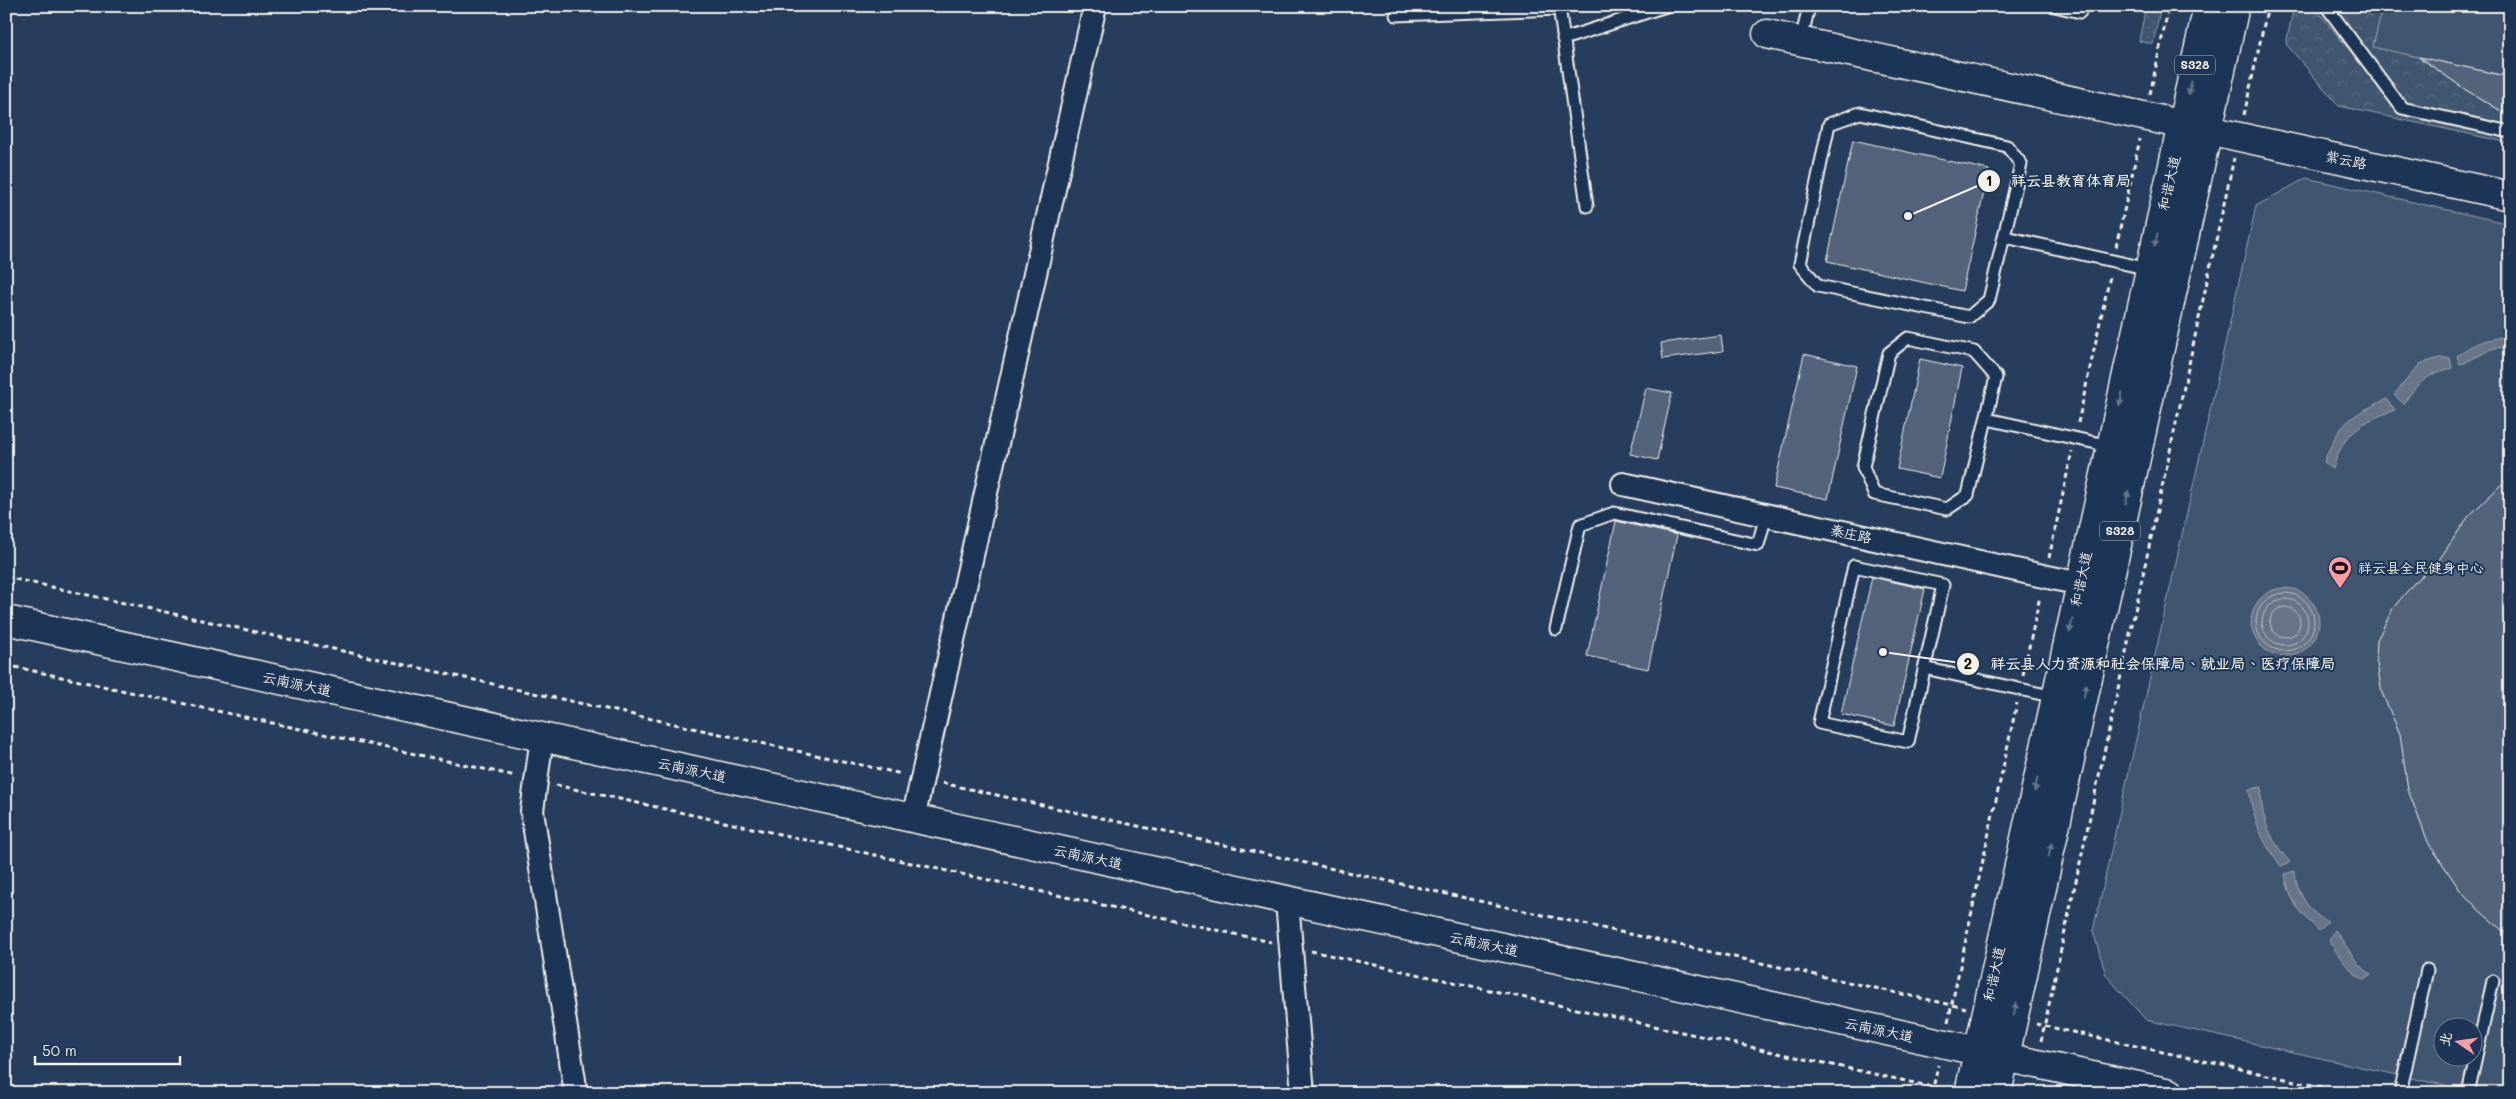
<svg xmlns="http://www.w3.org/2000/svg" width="2516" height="1099" viewBox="0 0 2516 1099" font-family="Mali,'LXGW WenKai TC',sans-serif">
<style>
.grass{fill:url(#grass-dots);stroke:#9aa2ac}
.forest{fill:url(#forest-crowns);stroke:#9aa2ac}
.pitch{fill:#40546f;stroke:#9aa2ac;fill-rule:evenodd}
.water{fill:#677588;stroke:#9fa7ae}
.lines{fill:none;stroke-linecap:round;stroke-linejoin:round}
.shore{stroke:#bcbfc2;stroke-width:1}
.building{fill:#52647b;stroke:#f4f1e8}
.service-casing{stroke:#f4f1e8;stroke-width:15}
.minor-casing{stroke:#f4f1e8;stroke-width:26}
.tertiary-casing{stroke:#f4f1e8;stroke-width:31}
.primary-casing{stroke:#f4f1e8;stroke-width:31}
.path{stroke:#f4f1e8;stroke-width:3;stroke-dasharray:5 4;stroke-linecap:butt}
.service{stroke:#1d3557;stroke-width:11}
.minor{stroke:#1d3557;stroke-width:22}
.tertiary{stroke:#1d3557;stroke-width:28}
.primary{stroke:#1d3557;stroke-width:28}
.oneway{fill:#68778a}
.labels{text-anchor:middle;stroke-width:4;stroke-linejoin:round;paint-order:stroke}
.shield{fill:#1d3557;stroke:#b4b9bc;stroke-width:1}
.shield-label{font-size:12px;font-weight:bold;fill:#f4f1e8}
.street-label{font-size:14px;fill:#f4f1e8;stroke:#1d3557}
.poi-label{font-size:14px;fill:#f4f1e8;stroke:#1d3557;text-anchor:start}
.leader{fill:none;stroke:#f4f1e8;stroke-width:2}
.callout-dot{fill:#f4f1e8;stroke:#1d3557;stroke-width:2}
.mark-label{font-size:15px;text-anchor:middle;font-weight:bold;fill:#111}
.callout-label{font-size:15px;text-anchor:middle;font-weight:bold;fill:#f4f1e8;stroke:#1d3557;stroke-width:4;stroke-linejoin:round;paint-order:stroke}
</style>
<defs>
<pattern id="grass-dots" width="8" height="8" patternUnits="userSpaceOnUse" patternTransform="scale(1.25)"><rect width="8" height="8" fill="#40546f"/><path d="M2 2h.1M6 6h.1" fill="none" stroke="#5c6d84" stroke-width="1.8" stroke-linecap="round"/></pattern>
<pattern id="forest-crowns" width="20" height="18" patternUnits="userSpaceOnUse" patternTransform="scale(1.25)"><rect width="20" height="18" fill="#40546f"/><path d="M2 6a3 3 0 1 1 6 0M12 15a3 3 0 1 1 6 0" fill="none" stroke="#5c6d84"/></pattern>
</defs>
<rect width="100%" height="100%" fill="#263d5d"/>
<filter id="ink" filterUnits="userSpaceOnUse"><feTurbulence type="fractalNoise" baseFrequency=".02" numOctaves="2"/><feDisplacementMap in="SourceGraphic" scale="10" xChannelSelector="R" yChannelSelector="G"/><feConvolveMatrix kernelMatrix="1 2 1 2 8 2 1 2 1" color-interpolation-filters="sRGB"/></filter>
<g filter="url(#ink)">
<path class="grass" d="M2146 6H2161L2153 44 2139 41Z"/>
<path class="forest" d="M2294 6H2316V9L2399 111 2510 136V143L2339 106 2286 44Z
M2335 6H2383L2373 46 2418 57 2466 90 2510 116V130L2407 105 2400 100 2336 15Z"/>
<path class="pitch" d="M2383 6H2510V77L2373 47Z
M2306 178 2510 224V1093H2480L2146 1020 2106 975 2093 931 2256 206ZM2444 1026H2474V1056H2444Z"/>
<path class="water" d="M2502 337H2510V347L2494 348 2460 365 2457 356C2471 344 2485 340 2502 337Z
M2439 358H2450L2452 368C2429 373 2416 383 2404 404L2394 395 2420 364Z
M2387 399 2395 410C2360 422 2343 433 2333 469L2324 462C2339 422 2349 417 2387 399Z
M2251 622a34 34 0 1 1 68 0a34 34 0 1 1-68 0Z
M2262 787C2258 814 2272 843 2290 862L2281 866C2263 845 2252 817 2249 789Z
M2294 871C2297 891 2308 913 2328 922L2319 931C2299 911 2290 903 2285 874Z
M2335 930 2359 965 2371 974 2365 979C2353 978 2335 951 2329 940Z"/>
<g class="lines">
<path class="shore" d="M2256 622a29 29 0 1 1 58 0a29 29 0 1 1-58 0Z
M2262 622a23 23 0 1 1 46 0a23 23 0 1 1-46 0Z
M2270 622a15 15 0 1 1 30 0a15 15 0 1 1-30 0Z"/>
</g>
<path class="building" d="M2419 57 2510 77V116L2466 90Z
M1853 140 1989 170 1962 291 1827 261Z
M1721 335 1723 351 1663 359 1661 343Z
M1804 354 1857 366 1828 499 1774 488Z
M1920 359 1962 368 1940 478 1897 469Z
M1646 388 1672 393 1657 460 1630 454Z
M2510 476V937L2480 911 2460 890 2428 842 2408 790 2400 734 2382 693 2376 658 2377 640 2393 608 2414 583 2437 563 2468 517Z
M1616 521 1677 535 1648 669 1587 656Z
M1872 577 1925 589 1894 726 1841 714Z"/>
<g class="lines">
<g class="service-casing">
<path id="service" d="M1559 6 1587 206
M2055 6 2080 12 2081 6
M2326 6 2402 108 2510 132
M1396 15 1560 9
M1563 39 1666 6
M1801 41 1809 6
M1860 113 2007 146 2021 164 1989 300 1969 317 1818 286 1800 264 1829 124Z
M2005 237 2149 269
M1908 338 1974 352 1996 377 1968 495 1947 509 1874 494 1863 467 1889 353Z
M1987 419 2110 446
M1854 566 1943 585 1908 742 1819 723Z
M1556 629 1580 525 1614 513 1758 545 1766 515
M1924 668 2055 697
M2400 1093 2427 970
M2468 1093 2493 981"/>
</g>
<g class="minor-casing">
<path id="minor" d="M1623 484 2080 584
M542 737 532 811 576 1093
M913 819 1095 6
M1287 901 1303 1093"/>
</g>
<g class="tertiary-casing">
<path id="tertiary" d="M1767 34 2510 196"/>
</g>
<g class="primary-casing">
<path id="primary" d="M6 620 2170 1093
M1969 1093 2208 6
M1997 1093 2235 6"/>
</g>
<path class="path" d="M2150 94 2169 6
M2244 115 2268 6
M2116 247 2140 139
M2078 423 2110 276
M2049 558 2072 451
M6 577 902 774
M6 665 516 776
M2023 675 2040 596
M942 783 1966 1008
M556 785 1271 942
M1311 951 1947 1090
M1948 1022 2017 703
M2036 1024 2349 1093
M2041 1041 2234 158
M1932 1093 1938 1065"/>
<use href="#service" class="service"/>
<use href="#minor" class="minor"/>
<use href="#tertiary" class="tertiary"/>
<use href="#primary" class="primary"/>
</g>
<defs><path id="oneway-solid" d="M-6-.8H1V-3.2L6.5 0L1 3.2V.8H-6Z" transform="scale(1.25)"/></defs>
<g class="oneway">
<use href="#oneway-solid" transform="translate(2190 88) rotate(102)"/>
<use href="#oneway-solid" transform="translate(2156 240) rotate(103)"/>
<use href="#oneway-solid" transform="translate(2121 399) rotate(102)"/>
<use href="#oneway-solid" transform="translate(2127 498) rotate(-78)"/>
<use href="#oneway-solid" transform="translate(2071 626) rotate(102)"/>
<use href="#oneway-solid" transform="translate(2085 691) rotate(-78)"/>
<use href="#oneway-solid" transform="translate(2036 785) rotate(102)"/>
<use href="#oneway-solid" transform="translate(2050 850) rotate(-78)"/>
<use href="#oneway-solid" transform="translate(2015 1009) rotate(-78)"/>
</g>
</g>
<defs>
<g id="stadium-pin" transform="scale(1.25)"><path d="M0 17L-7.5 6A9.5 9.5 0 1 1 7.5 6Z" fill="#ff9aa2" stroke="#1d3557"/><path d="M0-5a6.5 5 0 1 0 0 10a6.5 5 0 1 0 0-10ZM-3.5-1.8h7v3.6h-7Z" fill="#111"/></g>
</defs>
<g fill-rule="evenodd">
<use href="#stadium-pin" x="2340" y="568"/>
</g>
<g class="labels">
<g class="shield">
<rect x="2175" y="55.5" width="40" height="19" rx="4"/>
<rect x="2100" y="521.5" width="40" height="19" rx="4"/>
</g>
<g class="shield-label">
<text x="2195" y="69">S328</text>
<text x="2120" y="535">S328</text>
</g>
<g class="street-label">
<text transform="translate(2346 160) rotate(12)" y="5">紫云路</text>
<text transform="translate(2169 183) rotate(-77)" y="5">和谐大道</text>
<text transform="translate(1851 534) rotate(12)" y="5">秦庄路</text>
<text transform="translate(2081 579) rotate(-78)" y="5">和谐大道</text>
<text transform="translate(297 684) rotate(12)" y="5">云南源大道</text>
<text transform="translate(692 770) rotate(12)" y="5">云南源大道</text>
<text transform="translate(1088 857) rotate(12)" y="5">云南源大道</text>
<text transform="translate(1484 944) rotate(12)" y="5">云南源大道</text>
<text transform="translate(1994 974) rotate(-78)" y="5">和谐大道</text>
<text transform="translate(1879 1030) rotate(12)" y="5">云南源大道</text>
</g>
<g class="poi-label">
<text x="2358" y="573">祥云县全民健身中心</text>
</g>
</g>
<path class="leader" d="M1908 216L1989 181M1883 652L1968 664"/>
<g class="callout-dot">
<circle cx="1908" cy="216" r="5"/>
<circle cx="1883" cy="652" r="5"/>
<circle cx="1989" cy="181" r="12"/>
<circle cx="1968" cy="664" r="12"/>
</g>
<g class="mark-label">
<text x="1989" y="186">1</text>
<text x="1968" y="669">2</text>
</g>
<g class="callout-label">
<text x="2071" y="186">祥云县教育体育局</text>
<text x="2163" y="669">祥云县人力资源和社会保障局、就业局、医疗保障局</text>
</g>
<rect width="2516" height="1099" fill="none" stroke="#1d3557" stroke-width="25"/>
<rect x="12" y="12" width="2491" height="1074" fill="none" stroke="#f4f1e8" stroke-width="2" filter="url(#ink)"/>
<g transform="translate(2458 1042) rotate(283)"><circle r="24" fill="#1d3557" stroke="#738091"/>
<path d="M0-4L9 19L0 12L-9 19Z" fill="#ff9aa2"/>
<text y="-8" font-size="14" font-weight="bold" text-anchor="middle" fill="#f4f1e8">北</text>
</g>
<path d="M35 1056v8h145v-8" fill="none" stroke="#f4f1e8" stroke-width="2.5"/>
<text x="42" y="1056" font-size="15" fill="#f4f1e8" stroke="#1d3557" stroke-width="4" paint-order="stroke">50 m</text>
</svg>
